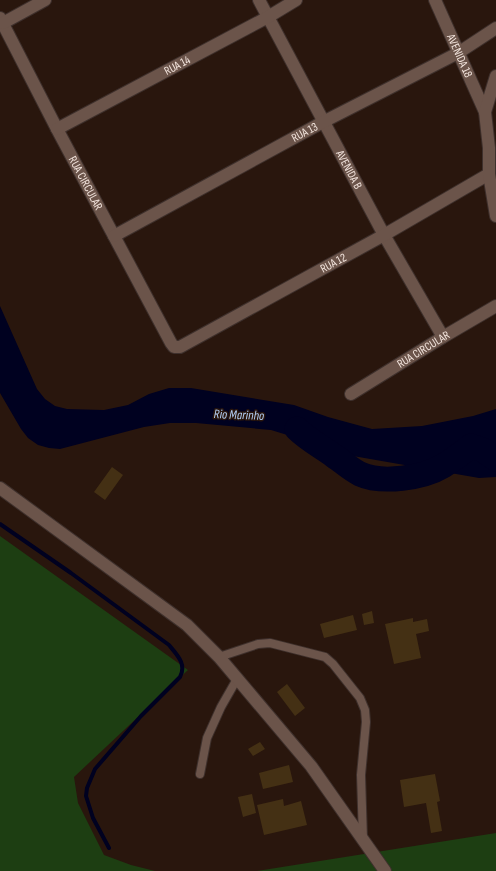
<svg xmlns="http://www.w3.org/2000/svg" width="496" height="871" viewBox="0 0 496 871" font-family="'Sofia Sans Condensed',sans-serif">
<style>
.green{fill:#1d3e12}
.water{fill:#000120}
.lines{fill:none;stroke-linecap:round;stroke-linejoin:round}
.stream{stroke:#000120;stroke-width:4}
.river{stroke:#000120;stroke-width:25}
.building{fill:#443014}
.lane-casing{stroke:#3e302c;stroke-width:10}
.street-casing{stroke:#3e302c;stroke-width:14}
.lane{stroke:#6b544a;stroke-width:8}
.street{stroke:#6b544a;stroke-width:12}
.labels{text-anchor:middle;stroke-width:3;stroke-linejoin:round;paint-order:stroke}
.street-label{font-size:12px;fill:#f3e5de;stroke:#29160d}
.water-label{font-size:13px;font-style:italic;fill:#b4d0f7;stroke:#29160d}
</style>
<rect width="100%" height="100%" fill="#29160d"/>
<path class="green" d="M0 536 188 670 74 777 78 803 104 855 131 865 155 871H0Z
M496 833V871H257Z"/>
<path class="water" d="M0 306 37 389 45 399 55 406 67 409 104 410 128 405 149 394 169 388H191L294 405 328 417 372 429 422 426 473 416 496 409V477L479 478 353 456 323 449 297 438 271 430 196 423H170L144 427 60 449 49 448 38 445 28 438 21 429 0 393Z"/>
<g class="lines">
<path class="stream" d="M0 524 71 573 169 645C177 655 187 664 180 677L141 716 95 769 87 788 86 796 93 818 109 848"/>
<path class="river" d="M297 429C308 440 322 447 334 456 343 462 350 469 360 474 382 484 423 478 443 466 453 460 462 453 471 446L483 450 496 459"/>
</g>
<path class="building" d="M112 467 123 475 105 500 94 492Z
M372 611 374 623 364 625 362 614Z
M353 615 357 630 324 638 320 624Z
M413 618V622L427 619 429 631 416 634 421 658 394 664 385 624Z
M287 684 305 708 295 716 277 692Z
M260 742 265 749 253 756 248 749Z
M289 765 293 782 263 789 259 773Z
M435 774 440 801 437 802 442 831 431 833 426 803 404 807 400 780Z
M252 794 256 813 243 817 238 797Z
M283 799 284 806 301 801 307 825 264 835 257 805Z"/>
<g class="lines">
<g class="lane-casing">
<path id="lane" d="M219 657 258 644 270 643 325 657 333 664 360 698 365 710 366 722 361 775 363 839
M200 774 207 738 221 707 237 679"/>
</g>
<g class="street-casing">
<g id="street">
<path id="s1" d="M259 0 384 235 443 337"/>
<path id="s2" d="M435 0 485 112"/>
<path id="s3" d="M0 18 57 129 171 343 174 347H180L384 235 489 174"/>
<path d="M3 23 45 0"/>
<path d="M496 76 485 112 489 148V174L496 216"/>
<path id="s4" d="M57 129 268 17 296 0"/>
<path id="s5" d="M114 236 323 122 458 53 496 28"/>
<path id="s6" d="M351 394 443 337 496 306"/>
<path d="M0 488 187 625 219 657 311 766 385 871"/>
</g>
</g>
<use href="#lane" class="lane"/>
<use href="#street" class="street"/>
</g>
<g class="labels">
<g class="street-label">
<text dy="4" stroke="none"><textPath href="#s2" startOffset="61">AVENIDA 18</textPath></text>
<text dy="4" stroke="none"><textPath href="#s4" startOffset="136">RUA 14</textPath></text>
<text dy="4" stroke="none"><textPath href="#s5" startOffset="217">RUA 13</textPath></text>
<text dy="4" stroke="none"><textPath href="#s1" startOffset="192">AVENIDA B</textPath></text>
<text dy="4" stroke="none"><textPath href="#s3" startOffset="186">RUA CIRCULAR</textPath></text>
<text dy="4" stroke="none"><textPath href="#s3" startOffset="553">RUA 12</textPath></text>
<text dy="4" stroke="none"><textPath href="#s6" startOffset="85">RUA CIRCULAR</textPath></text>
</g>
<g class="water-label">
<text transform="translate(239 414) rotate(2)" y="5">Rio Marinho</text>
</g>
</g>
</svg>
